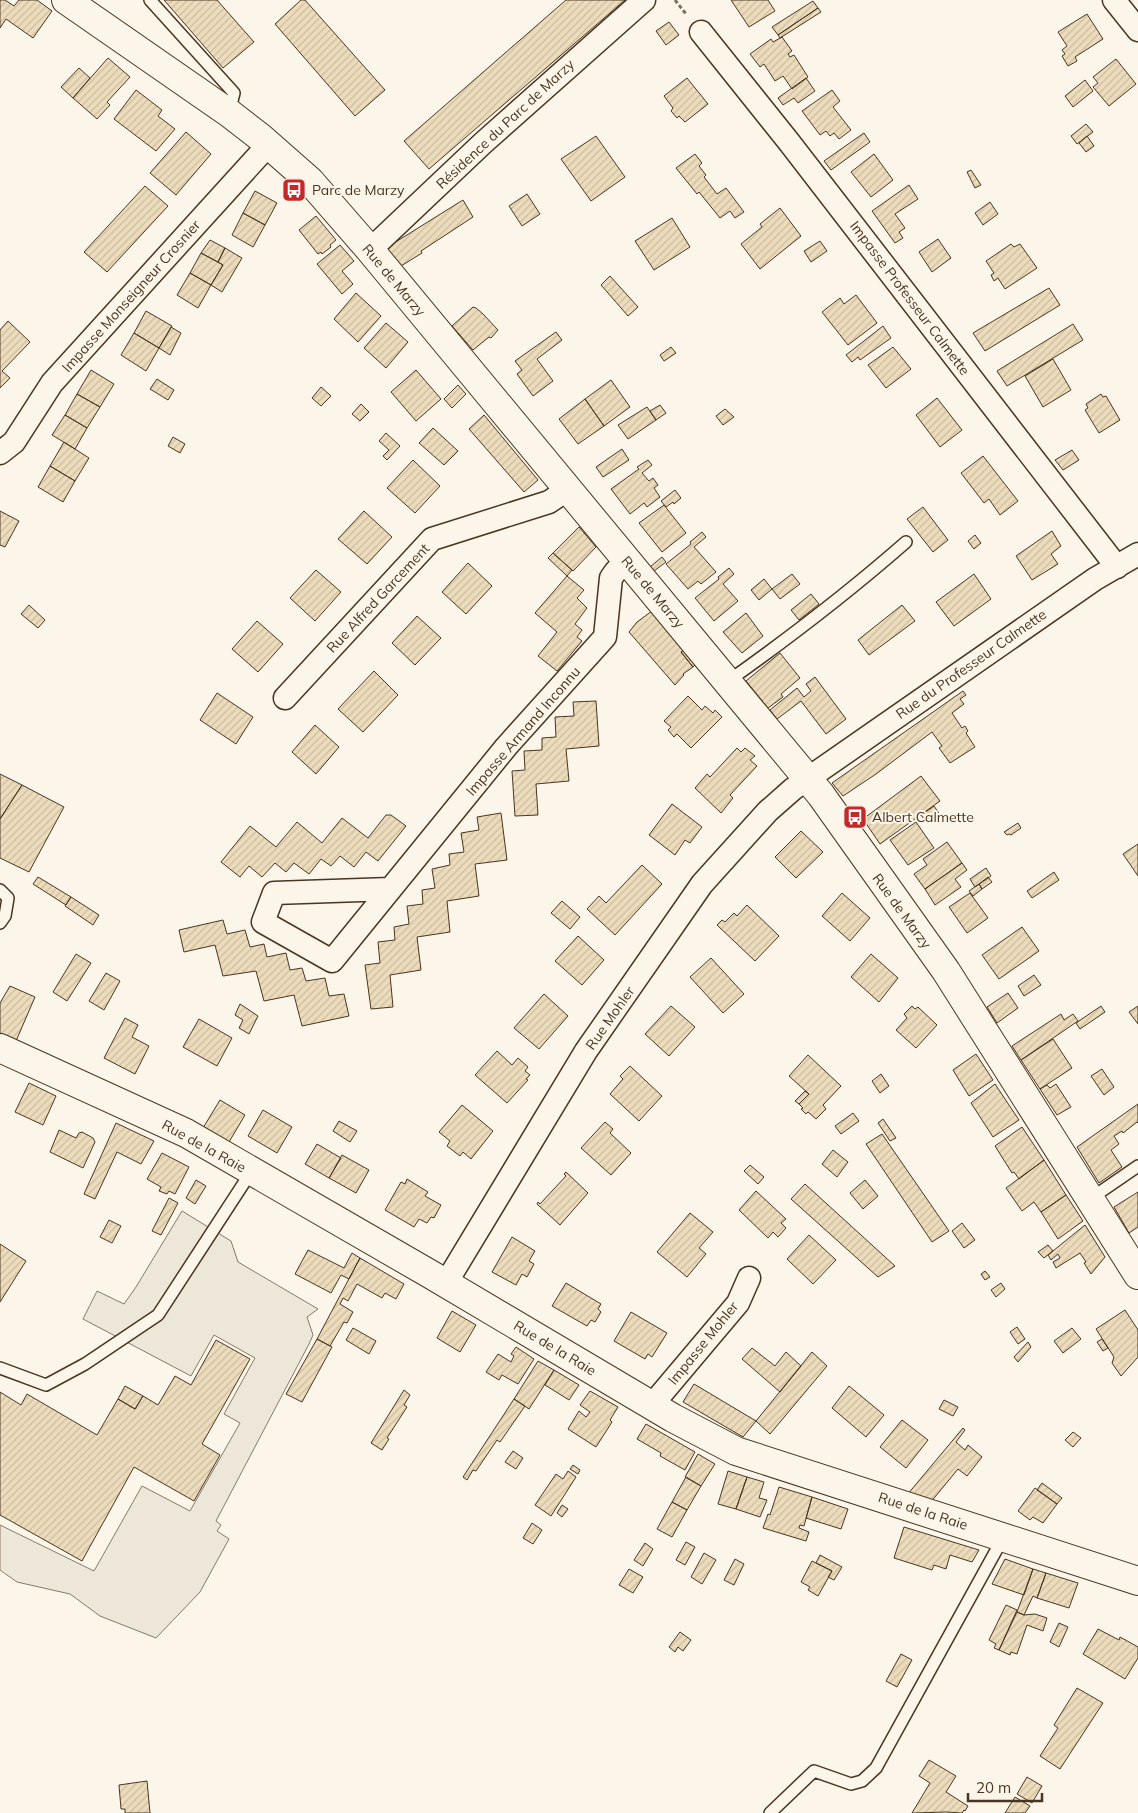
<svg xmlns="http://www.w3.org/2000/svg" width="1138" height="1813" viewBox="0 0 1138 1813" font-family="Mulish,sans-serif">
<style>
.parking{fill:#ede7d9;stroke:#887966}
.building{fill:url(#building-hatch);stroke:#4a3520}
.lines{fill:none;stroke-linecap:round;stroke-linejoin:round}
.lane-casing{stroke:#4a3520;stroke-width:14}
.street-casing{stroke:#4a3520;stroke-width:25}
.secondary-casing{stroke:#4a3520;stroke-width:30}
.path{stroke:#7f6f5c;stroke-width:3;stroke-dasharray:4 2.5;stroke-linecap:butt}
.lane{stroke:#fbf6e9;stroke-width:11}
.street{stroke:#fbf6e9;stroke-width:22}
.secondary{stroke:#fbf6e9;stroke-width:28}
.labels{text-anchor:middle;stroke-width:4;stroke-linejoin:round;paint-order:stroke}
.street-label{font-size:14px;fill:#4a3520;stroke:#fbf6e9}
.poi-label{font-size:14px;fill:#4a3520;stroke:#fbf6e9;text-anchor:start}
</style>
<defs>
<pattern id="building-hatch" width="6" height="6" patternUnits="userSpaceOnUse" patternTransform="scale(1.25)"><rect width="6" height="6" fill="#ecdcbc"/><path d="M-1 1l2-2M0 6l6-6M5 7l2-2" fill="none" stroke="#ccbda1"/></pattern>
</defs>
<rect width="100%" height="100%" fill="#fbf6e9"/>
<path class="parking" d="M182 1211 231 1241 238 1262 318 1309 307 1317 313 1335 309 1344 216 1521 221 1525 217 1531 229 1539 200 1592 156 1638 100 1616 70 1594 17 1582 0 1570V1525L94 1571 142 1486 190 1511 240 1423 224 1414 255 1358 214 1335 191 1376 83 1319 97 1291 124 1304 136 1287Z"/>
<path class="building" d="M0 0H5L14 6 19 0H37L52 11 33 38 6 19 0 28Z
M164 0H217L254 42 223 68Z
M301 0H305L385 90 355 116 275 24Z
M566 0H625L429 169 404 141Z
M731 0H768L775 11 749 27Z
M813 1 818 8 778 35 772 27Z
M818 8 821 12 780 38 778 35Z
M1087 14 1103 39 1075 57 1077 61 1068 66 1062 56 1065 54 1062 50 1067 46 1058 32Z
M669 22 679 35 666 45 656 31Z
M782 37 792 51 788 54 790 57 794 55 808 77 792 89 783 76 775 81 764 64 760 67 750 54 771 39 773 42Z
M108 58 130 77 107 102 110 105 97 119 73 98Z
M1116 59 1136 84 1109 106 1093 87 1098 83 1093 77Z
M79 68 90 78 73 98 61 87Z
M687 78 708 104 685 122 679 116 677 118 671 111 673 108 664 96Z
M806 78 815 91 798 103 794 98 783 105 778 98Z
M1085 80 1093 91 1073 107 1065 96Z
M136 90 162 110 158 116 175 129 156 151 114 119Z
M832 90 840 101 833 107 851 130 839 139 834 133 830 136 826 131 820 135 802 111Z
M1086 124 1093 132 1077 144 1071 136Z
M186 132 211 154 176 195 150 173Z
M864 133 870 142 831 170 824 161Z
M596 136 625 177 591 201 561 159Z
M1087 136 1094 146 1086 152 1079 143Z
M695 154 702 163 699 166 706 175 704 177 717 194 726 188 744 212 735 218 730 211 720 218 699 192 697 194 676 168Z
M874 154 893 180 871 197 851 172Z
M971 170 981 185 975 188 967 172Z
M909 185 918 199 895 214 905 228 899 232 903 238 895 243 872 211Z
M145 186 168 206 107 272 84 252Z
M255 191 277 203 265 225 243 213Z
M527 194 540 214 522 226 509 206Z
M463 200 473 217 421 251 422 253 401 266 386 248Z
M990 202 998 214 983 225 975 213Z
M780 208 801 236 760 269 741 244 762 227 760 224Z
M243 213 265 225 253 247 232 235Z
M316 216 336 240 330 245 331 247 322 254 321 252 318 254 299 230Z
M672 218 690 247 654 270 635 241Z
M938 239 951 258 932 272 919 252Z
M210 240 225 248 218 262 201 253Z
M820 241 827 251 811 262 804 251Z
M1011 244 1014 247 1020 244 1037 268 1005 289 998 278 994 281 991 275 994 273 986 261Z
M340 245 354 261 342 271 353 284 342 294 317 264Z
M225 248 242 258 222 292 211 285 223 265 218 262Z
M201 253 223 265 211 285 190 273Z
M190 273 211 285 198 308 177 295Z
M610 276 638 307 628 316 601 285Z
M1049 288 1060 305 985 351 973 333Z
M356 293 381 316 358 342 334 319Z
M856 295 877 323 848 345 822 312 840 298 844 304Z
M473 307 476 308 483 314 498 330 491 338 489 337 473 350 452 326Z
M146 311 172 326 159 348 134 333Z
M8 321 30 342 2 371 10 378 0 388V330Z
M386 323 408 342 386 368 364 348Z
M1073 324 1083 340 1007 386 997 371Z
M883 326 891 338 860 360 858 357 852 362 846 355Z
M171 327 181 333 170 355 159 348Z
M556 332 562 340 537 359 553 381 533 396 517 374 522 370 515 361Z
M134 333 159 348 146 371 121 355Z
M671 347 676 353 664 361 660 355Z
M893 347 911 369 886 388 868 365Z
M1053 359 1071 390 1043 407 1025 376Z
M91 370 114 384 100 407 77 394Z
M416 370 441 399 416 421 391 392Z
M157 379 174 390 168 400 150 389Z
M611 380 630 407 604 426 585 399Z
M458 385 466 394 452 408 444 399Z
M321 387 331 396 321 406 312 398Z
M77 394 100 407 87 428 65 415Z
M1101 394 1103 397 1106 396 1120 420 1099 433 1085 410 1088 408 1086 404Z
M937 398 962 430 940 447 916 415Z
M585 399 604 426 578 444 559 419Z
M361 404 369 412 360 421 352 414Z
M660 405 666 413 656 420 650 411Z
M647 407 656 420 628 439 618 425Z
M725 409 734 417 723 425 716 416Z
M65 415 87 428 75 449 52 435Z
M484 415 538 480 524 492 469 429Z
M433 428 458 451 444 465 419 443Z
M386 433 400 446 387 460 383 456 389 450 379 441Z
M173 437 185 444 180 453 168 446Z
M64 442 89 458 75 481 50 466Z
M622 449 629 460 603 477 596 467Z
M1072 450 1079 460 1063 470 1055 460Z
M983 456 1018 501 1000 515 989 499 984 503 961 473Z
M413 460 440 486 415 513 387 488Z
M648 460 652 465 642 473 649 481 653 478 658 485 654 488 660 497 647 507 644 503 630 514 611 489 639 469 637 467Z
M50 466 75 481 63 502 38 487Z
M675 490 681 498 674 504 673 502 666 507 661 501Z
M664 505 686 533 662 552 639 523Z
M923 507 948 540 933 552 907 519Z
M0 511 19 521 5 547 0 545Z
M364 511 392 537 367 564 338 539Z
M579 527 596 547 573 571 553 553Z
M1052 531 1061 546 1051 554 1058 564 1032 580 1016 556Z
M702 532 706 537 694 547 716 572 701 584 698 581 688 589 666 564 691 544 690 542Z
M975 535 981 543 974 549 968 541Z
M553 553 572 570 567 576 548 558Z
M662 557 666 562 654 571 650 567Z
M468 563 492 586 466 614 442 592Z
M729 568 734 574 723 584 738 601 714 621 695 598 719 579 718 577Z
M316 570 341 592 315 621 290 598Z
M792 574 800 584 780 599 772 589Z
M974 574 991 599 954 626 936 602Z
M567 576 584 590 577 598 587 608 575 624 582 630 577 637 582 641 557 671 538 656 557 632 535 613Z
M764 579 772 589 759 600 751 590Z
M811 594 819 604 799 620 791 610Z
M29 605 45 620 38 628 21 614Z
M902 605 915 621 869 655 858 640Z
M652 611 685 649 681 652 693 667 683 674 684 675 675 685 629 632 637 622Z
M746 613 763 636 742 653 723 632Z
M417 616 441 638 415 665 392 643Z
M257 621 283 644 258 672 232 649Z
M685 649 697 663 693 667 681 652Z
M780 653 800 678 781 694 783 697 768 708 746 681Z
M374 671 398 695 363 732 338 709Z
M815 677 846 719 826 734 801 701 777 719 770 710 797 688 804 697 811 691 806 684Z
M963 691 966 695 960 699 964 704 952 713 962 728 965 726 968 731 966 733 975 747 950 763 939 748 942 746 932 732 876 774 843 796 832 783Z
M217 693 253 717 236 744 200 720Z
M688 696 702 710 705 706 713 713 715 710 722 717 691 748 677 734 674 737 668 730 671 727 664 721Z
M596 701 599 746 566 749 569 781 536 784 538 815 515 816 512 771 525 770 524 751 542 750V738L556 737 555 717 574 716 573 702Z
M315 725 339 747 316 774 292 752Z
M737 748 741 752 745 748 755 756 750 760 757 766 730 795 733 798 721 813 695 788 707 774 710 777Z
M0 774 22 785 0 819Z
M921 776 940 801 880 844 863 819Z
M22 785 64 807 29 872 0 858V819Z
M672 804 702 827 690 843 685 840 675 855 649 835Z
M934 806 940 815 927 823 921 815Z
M501 813 507 860 475 864 479 896 447 901 450 932 417 937 421 970 390 975 393 1007 371 1009 365 965 380 963 378 942 395 940 394 927 409 924 407 906 423 904 422 890 435 888 432 869 450 865 449 854 464 852 461 833 479 830 477 817Z
M386 815H391L406 826 378 861 366 852 354 867 340 856 331 866 321 859 309 874 294 863 286 872 275 863 262 877 249 866 240 877 221 862 250 826 276 847 297 822 322 843 342 818 368 838Z
M916 822 934 848 908 865 890 840Z
M1018 823 1021 828 1011 835 1009 834 1007 835 1004 832Z
M801 831 823 852 796 878 775 857Z
M947 842 962 863 925 889 914 874 927 865 923 859Z
M1138 844V876L1123 854Z
M962 863 967 870 955 879 961 887 935 905 925 889Z
M642 865 662 884 615 935 587 909 599 896 606 903Z
M986 868 991 876 975 887 970 879Z
M1054 872 1059 880 1032 898 1027 891Z
M38 877 71 897 66 905 33 884Z
M988 877 992 882 982 889 979 884Z
M979 884 982 889 973 896 969 891Z
M842 893 870 918 850 941 822 916Z
M970 893 988 918 967 933 949 907Z
M71 897 99 915 93 925 65 906Z
M562 901 580 917 570 929 551 913Z
M747 905 779 936 755 961 717 925 722 920 725 922 734 913 737 916Z
M223 920 227 934 245 930 250 947 264 944 267 957 286 953 290 970 302 968 306 981 325 978 329 996 344 994 349 1016 302 1026 294 995 264 1001 256 971 223 976 215 945 184 952 179 930Z
M1022 927 1039 951 999 979 982 955Z
M578 936 604 960 582 985 555 961Z
M76 954 91 963 67 1001 53 992Z
M871 954 898 978 879 1002 851 977Z
M711 958 744 994 723 1013 690 977Z
M106 973 120 981 104 1010 89 1001Z
M1034 975 1041 985 1024 996 1018 986Z
M10 986 35 997 16 1041 0 1033V1003Z
M1008 993 1018 1008 997 1023 987 1007Z
M544 994 568 1016 539 1049 514 1028Z
M240 1004 258 1016 249 1034 239 1028 243 1020 235 1015Z
M671 1006 695 1027 669 1056 645 1034Z
M912 1006 915 1009 918 1007 937 1025 916 1048 896 1030 907 1018 904 1014Z
M1101 1006 1105 1012 1080 1029 1076 1023Z
M1138 1006V1024L1129 1012Z
M1061 1014 1064 1020 1073 1014 1078 1021 1021 1060 1012 1046Z
M125 1018 138 1025 132 1037 149 1046 135 1074 104 1058Z
M199 1019 232 1038 217 1066 183 1047Z
M1053 1039 1072 1068 1040 1089 1021 1060Z
M497 1051 512 1065 518 1058 528 1067 525 1071 530 1075 526 1079 528 1080 507 1103 475 1075Z
M976 1054 993 1080 969 1096 953 1070Z
M808 1055 841 1086 823 1105 826 1109 816 1119 808 1112 806 1114 801 1109 803 1108 799 1104 809 1094 789 1076Z
M630 1066 662 1096 639 1121 610 1094 623 1079 620 1076Z
M1102 1069 1114 1087 1104 1095 1091 1076Z
M881 1074 889 1086 880 1093 872 1081Z
M29 1083 56 1096 43 1125 15 1112Z
M995 1084 1019 1120 993 1137 971 1103Z
M1056 1084 1071 1107 1057 1115 1040 1089 1047 1085 1050 1088Z
M805 1091 809 1094 799 1104 795 1101Z
M220 1100 245 1115 229 1142 203 1128Z
M1138 1104V1123L1137 1122 1123 1133 1122 1131 1114 1136 1119 1144 1111 1150 1122 1167 1099 1183 1077 1147Z
M462 1105 493 1131 471 1159 463 1152 460 1156 447 1146 450 1141 439 1132Z
M263 1110 292 1127 277 1153 248 1136Z
M853 1113 859 1121 841 1134 835 1126Z
M883 1119 896 1138 890 1141 878 1123Z
M339 1121 357 1131 350 1142 333 1131Z
M605 1122 613 1129 610 1133 631 1153 611 1175 581 1148Z
M116 1123 154 1141 141 1164 117 1152 95 1199 84 1194Z
M1022 1127 1044 1160 1019 1179 1014 1172 1012 1173 995 1146Z
M59 1130 76 1138 79 1133 82 1132 93 1138 95 1142 83 1168 50 1152Z
M882 1134 949 1231 932 1242 866 1144Z
M317 1144 341 1158 329 1178 305 1164Z
M833 1150 848 1162 837 1177 822 1164Z
M162 1153 189 1167 175 1194 169 1191 167 1194 159 1191 161 1187 147 1179Z
M342 1155 369 1170 356 1193 329 1178Z
M1044 1160 1066 1195 1041 1212 1034 1202 1022 1211 1006 1188Z
M750 1165 764 1177 758 1184 744 1171Z
M566 1172 588 1193 560 1225 537 1204 538 1202 540 1204 566 1176 564 1174Z
M407 1179 428 1192 425 1196 441 1205 434 1218 431 1217 427 1223 419 1219 414 1227 385 1210 401 1182 405 1184Z
M196 1180 206 1186 195 1204 186 1198Z
M865 1180 878 1196 863 1209 850 1193Z
M805 1184 895 1266 878 1277 791 1199Z
M756 1191 786 1219 781 1223 786 1228 778 1237 773 1232 768 1238 739 1210Z
M1138 1192V1227L1129 1233 1114 1207Z
M1066 1195 1083 1221 1058 1239 1041 1212Z
M169 1198 178 1203 161 1235 152 1231Z
M690 1213 713 1232 699 1248 706 1254 687 1277 657 1252Z
M109 1220 121 1226 112 1243 100 1237Z
M962 1223 975 1240 964 1248 952 1231Z
M1085 1225 1105 1257 1091 1274 1084 1263 1086 1262 1080 1253 1056 1268 1053 1262 1060 1258 1058 1254 1051 1260 1048 1255Z
M809 1235 836 1260 813 1284 787 1259Z
M512 1237 535 1251 529 1261 534 1264 527 1277 522 1274 516 1285 492 1272Z
M0 1244 26 1261 0 1302Z
M1048 1245 1053 1251 1044 1258 1038 1252Z
M308 1250 344 1268 352 1253 360 1258 349 1279 341 1275 331 1293 295 1274Z
M360 1258 404 1284 396 1299 385 1293 382 1298 357 1284 348 1301 343 1298 340 1304 353 1312 347 1323 344 1322 330 1346 317 1339Z
M985 1271 990 1277 985 1280 981 1274Z
M566 1283 601 1304 598 1309 601 1312 595 1322 591 1320 587 1326 552 1306Z
M1001 1283 1005 1289 996 1297 991 1290Z
M1125 1310 1138 1330V1357L1121 1376 1112 1363 1114 1357 1096 1329Z
M452 1311 476 1325 460 1352 437 1338Z
M631 1312 667 1333 652 1357 648 1354 645 1359 614 1341Z
M1017 1327 1025 1339 1018 1344 1010 1332Z
M353 1328 376 1341 369 1354 346 1340Z
M1072 1328 1081 1339 1063 1353 1054 1341Z
M317 1339 332 1347 302 1402 286 1394Z
M1102 1339 1108 1348 1103 1351 1097 1342Z
M216 1340 250 1359 202 1444 220 1455 194 1501 134 1467 82 1561 0 1515V1392L21 1405 27 1394 97 1435 118 1399 135 1409 143 1396 158 1405 175 1376 191 1385Z
M1028 1342 1031 1347 1018 1362 1014 1357Z
M516 1347 534 1359 518 1384 502 1375 499 1380 486 1372 498 1354 511 1362 514 1356 511 1354Z
M752 1348 775 1366 786 1352 801 1366 780 1392 742 1359Z
M812 1352 827 1366 770 1434 756 1421Z
M538 1361 554 1370 529 1409 514 1399Z
M554 1370 579 1385 569 1400 545 1385Z
M694 1384 756 1421 743 1437 683 1402Z
M125 1386 143 1396 135 1409 118 1399Z
M849 1386 884 1415 866 1437 832 1408Z
M404 1390 410 1395 404 1405 407 1407 387 1438 389 1439 382 1450 371 1443Z
M590 1391 618 1407 610 1420 612 1422 596 1447 568 1429 579 1411 586 1417 590 1412 580 1405Z
M514 1399 525 1406 500 1442 497 1440 476 1471 473 1470 467 1480 463 1477Z
M944 1400 958 1407 953 1416 939 1409Z
M902 1420 928 1440 906 1468 880 1447Z
M646 1424 695 1452 685 1470 660 1456 661 1453 637 1439Z
M963 1428 965 1430 956 1442 965 1450 968 1445 982 1457 967 1476 958 1469 930 1503 907 1495Z
M1073 1432 1081 1438 1073 1447 1065 1440Z
M513 1451 523 1458 516 1469 505 1462Z
M698 1454 715 1464 701 1486 685 1477Z
M573 1465 580 1470 578 1474 570 1469Z
M568 1471 576 1477 551 1516 535 1505 556 1474 563 1479Z
M728 1471 747 1477 736 1509 718 1504Z
M686 1477 701 1486 687 1510 672 1502Z
M747 1477 764 1482 759 1498 767 1500 760 1517 736 1509Z
M1042 1483 1062 1498 1057 1504 1037 1490Z
M779 1487 812 1497 804 1526 800 1525 799 1528 809 1532 806 1541 763 1528 768 1514 770 1515Z
M1035 1488 1057 1504 1043 1523 1033 1517 1030 1520 1018 1511Z
M812 1497 848 1509 841 1529 806 1518Z
M672 1502 687 1510 672 1537 657 1529Z
M562 1505 568 1509 562 1517 557 1513Z
M532 1523 542 1530 533 1544 523 1538Z
M904 1527 979 1550 972 1562 950 1555 946 1569 934 1565 932 1570 894 1558Z
M686 1542 695 1547 685 1565 676 1560Z
M645 1543 653 1549 643 1566 634 1560Z
M704 1553 716 1560 702 1584 691 1577Z
M820 1555 842 1567 834 1580 828 1577 832 1571 816 1563Z
M735 1559 744 1564 734 1585 724 1580Z
M1005 1559 1033 1569 1024 1595 992 1584Z
M812 1561 832 1571 818 1596 808 1590 810 1587 801 1582Z
M629 1569 643 1577 633 1593 619 1585Z
M1033 1569 1046 1573 1037 1598 1033 1596 1024 1615 1017 1612Z
M1046 1573 1078 1583 1069 1608 1037 1598Z
M1006 1605 1017 1610 999 1650 994 1648 996 1644 989 1640Z
M1017 1612 1024 1615 1035 1614 1047 1618 1043 1631 1027 1625 1017 1654 1011 1652 1010 1655 999 1650Z
M1059 1623 1068 1627 1059 1647 1050 1642Z
M1098 1629 1119 1640 1120 1637 1138 1647V1658L1125 1679 1083 1654Z
M680 1632 691 1640 683 1651 678 1647 675 1652 669 1647Z
M901 1654 912 1660 897 1687 886 1681Z
M1077 1688 1103 1703 1060 1769 1040 1756 1058 1728 1054 1725Z
M929 1760 956 1776 946 1792 968 1806 965 1811 964 1810 962 1813 946 1812 912 1813 930 1783 919 1776Z
M1027 1777 1042 1786 1032 1803 1017 1794Z
M147 1781 150 1813H125V1809H121L119 1785Z
M1015 1797 1030 1806 1025 1813H1005Z"/>
<g class="lines">
<g class="lane-casing">
<path id="lane" d="M150 0 234 93 229 113
M727 682C789 638 849 592 906 542
M0 890 8 898 5 916 0 923
M1090 1199 1138 1166
M0 1368 46 1385 85 1364 158 1315 251 1172
M770 1813 814 1771 851 1784 862 1781 876 1768 1003 1538"/>
</g>
<g class="street-casing">
<path id="street" d="M1114 0 1138 30
M701 32 789 142 1117 567
M370 250 483 143 644 0
M0 453 14 442 52 383 269 144
M285 698 432 539 549 502 568 489
M390 889 274 893 263 922 332 961 506 747 605 637 611 578 616 571 627 560
M446 1283 586 1051 702 884 768 811 793 789 1095 579 1138 554
M652 1405 738 1303 749 1278"/>
</g>
<g class="secondary-casing">
<path id="secondary" d="M66 0 229 113 260 137 310 181 370 250 821 795 946 971 1138 1275
M0 1048 186 1133 430 1274 673 1418 736 1451 1138 1581"/>
</g>
<path class="path" d="M675 0 686 14"/>
<use href="#lane" class="lane"/>
<use href="#street" class="street"/>
<use href="#secondary" class="secondary"/>
</g>
<defs>
<g id="bus-square" transform="scale(1.25)"><rect x="-9" y="-9" width="18" height="18" rx="4" fill="#c62828" stroke="#fbf6e9"/><path d="M-5-6H5V4H4V6H2V4H-2V6H-4V4H-5ZM-3.5-4V0h7V-4ZM-3.5 1.2v1.5H-2V1.2ZM2 1.2v1.5H3.5V1.2Z" fill="#fff"/></g>
</defs>
<g fill-rule="evenodd">
<use href="#bus-square" x="294" y="190"/>
<use href="#bus-square" x="855" y="817"/>
</g>
<g class="labels">
<g class="street-label">
<text transform="translate(505 124) rotate(-43)" y="5">Résidence du Parc de Marzy</text>
<text transform="translate(394 280) rotate(50)" y="5">Rue de Marzy</text>
<text transform="translate(131 296) rotate(-48)" y="5">Impasse Monseigneur Crosnier</text>
<text transform="translate(910 298) rotate(53)" y="5">Impasse Professeur Calmette</text>
<text transform="translate(653 592) rotate(50)" y="5">Rue de Marzy</text>
<text transform="translate(378 598) rotate(-47)" y="5">Rue Alfred Garcement</text>
<text transform="translate(971 664) rotate(-35)" y="5">Rue du Professeur Calmette</text>
<text transform="translate(523 731) rotate(-49)" y="5">Impasse Armand Inconnu</text>
<text transform="translate(902 911) rotate(54)" y="5">Rue de Marzy</text>
<text transform="translate(610 1018) rotate(-55)" y="5">Rue Mohler</text>
<text transform="translate(204 1146) rotate(29)" y="5">Rue de la Raie</text>
<text transform="translate(703 1343) rotate(-51)" y="5">Impasse Mohler</text>
<text transform="translate(555 1348) rotate(31)" y="5">Rue de la Raie</text>
<text transform="translate(923 1511) rotate(18)" y="5">Rue de la Raie</text>
</g>
<g class="poi-label">
<text x="312" y="195">Parc de Marzy</text>
<text x="872" y="822">Albert Calmette</text>
</g>
</g>
<path d="M968 1793v8h74v-8" fill="none" stroke="#4a3520" stroke-width="2.5"/>
<text x="976" y="1793" font-size="15" fill="#4a3520" stroke="#fbf6e9" stroke-width="4" paint-order="stroke">20 m</text>
</svg>
